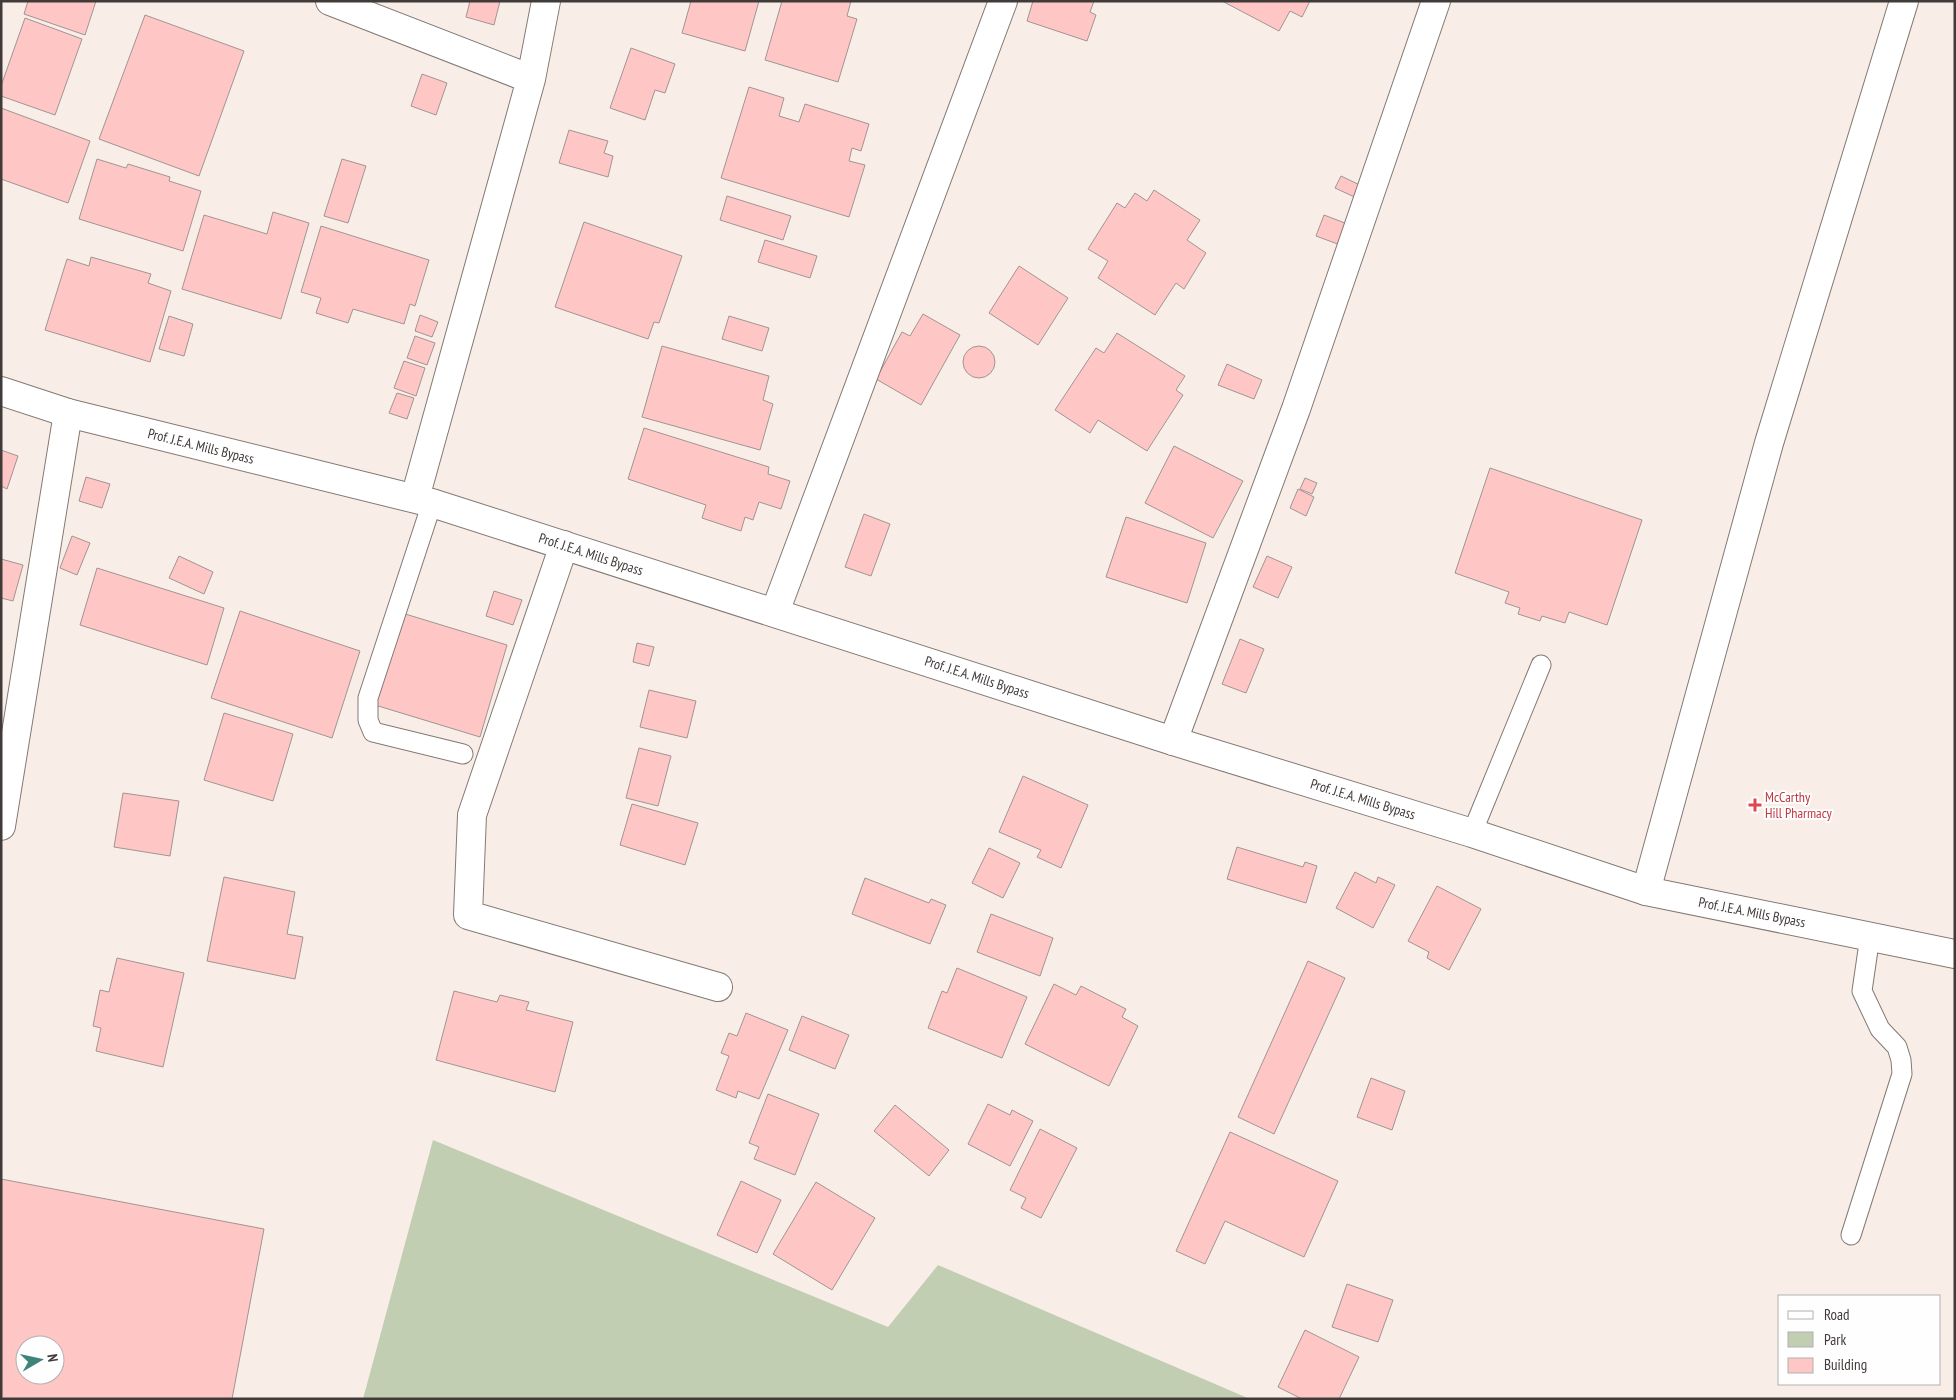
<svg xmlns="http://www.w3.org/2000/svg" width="1956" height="1400" viewBox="0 0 1956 1400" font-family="'PT Sans Narrow',sans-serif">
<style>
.green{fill:#c1ceb2}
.building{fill:#fec7c5;stroke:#a19493;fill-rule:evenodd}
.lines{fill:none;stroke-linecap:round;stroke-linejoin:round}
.lane-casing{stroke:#837974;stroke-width:21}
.street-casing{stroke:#837974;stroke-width:30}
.secondary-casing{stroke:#837974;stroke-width:30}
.lane{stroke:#fff;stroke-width:19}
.street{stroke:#fff;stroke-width:28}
.secondary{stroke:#fff;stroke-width:28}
.health-dot{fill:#e0444e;stroke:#fefefe;stroke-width:2}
.labels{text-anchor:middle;stroke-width:4;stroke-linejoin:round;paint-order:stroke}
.street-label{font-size:14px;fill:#403b39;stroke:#fefefe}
.health-label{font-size:14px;fill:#be3a42;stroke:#fefefe;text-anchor:start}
</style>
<rect width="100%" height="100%" fill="#f9eee7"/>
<path class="green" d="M433 1140 888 1327 938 1265 1250 1399H363Z"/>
<path class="building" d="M28 1H96L85 35 24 14Z
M470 1H500L494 25 466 17Z
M691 1H759L745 51 682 33Z
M782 1H851L847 16 857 19 838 82 765 60Z
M1033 1H1094L1090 12 1096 15 1087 41 1027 21Z
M1222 1H1310L1302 17 1290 11 1279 31Z
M145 15 244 51 199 176 99 139Z
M25 18 82 39 55 115 1 96V86Z
M631 48 675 64 665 93 655 90 645 120 610 108Z
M422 74 447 83 436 115 411 106Z
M749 87 784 98 779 116 799 122 805 104 869 124 861 151 852 148 849 161 865 165 849 217 721 178Z
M1 108 90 141 68 203 1 179Z
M569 130 608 141 604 153 613 156 608 177 559 163Z
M97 159 126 168 128 164 170 177 169 181 201 191 183 251 79 219Z
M342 159 366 166 348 223 324 216Z
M1341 176 1366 188 1361 200 1335 188Z
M1154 190 1200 220 1187 240 1206 253 1184 289 1176 283 1155 315 1098 278 1108 261 1088 249 1117 203 1125 208 1135 193 1147 201Z
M727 196 791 216 783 240 720 220Z
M273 212 309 223 281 319 182 289 204 215 267 234Z
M1324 215 1350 225 1343 246 1316 236Z
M584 222 682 256 659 323 654 322 648 339 555 307Z
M321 226 429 260 415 306 410 304 404 324 353 309 348 323 316 313 321 298 301 292Z
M765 240 817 256 810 278 758 262Z
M91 257 151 274 148 283 171 291 150 362 45 330 67 259 89 266Z
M1019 266 1068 298 1038 345 989 313Z
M923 314 960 335 921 405 876 379 902 332 910 336Z
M420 315 438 322 432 337 415 331Z
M169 316 193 324 184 356 159 349Z
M729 316 769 328 762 351 722 339Z
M1117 333 1185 376 1176 390 1183 395 1147 451 1098 420 1090 433 1055 410 1096 348 1104 353Z
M415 336 435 343 427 365 407 358Z
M963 362a16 16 0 1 1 32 0a16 16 0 1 1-32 0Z
M662 346 769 376 763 400 773 404 760 450 642 417Z
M404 361 425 368 416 396 394 388Z
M1227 364 1262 380 1254 399 1218 385Z
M397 393 414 398 407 419 389 413Z
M644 428 769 467 768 474 790 481 781 509 759 502 753 520 745 517 741 531 702 518 706 505 628 479Z
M1174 446 1243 481 1213 538 1145 503Z
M1 450 18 456 7 489 1 486Z
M1490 468 1642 520 1607 625 1569 612 1565 623 1542 616 1540 621 1518 614 1520 608 1505 603 1509 592 1455 573Z
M86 477 110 484 102 508 79 501Z
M1305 478 1317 483 1312 494 1300 489Z
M1298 489 1314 497 1306 516 1290 508Z
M864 514 890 524 871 576 845 567Z
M1126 517 1206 543 1187 603 1106 577Z
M72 536 90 543 77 575 60 568Z
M179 556 213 572 204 594 169 578Z
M1267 556 1292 567 1278 598 1253 587Z
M1 559 23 565 13 601 1 598Z
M97 568 224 608 207 665 80 625Z
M494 591 522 600 513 625 486 616Z
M240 611 360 651 332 738 211 698Z
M402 613 507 645 480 737 375 705Z
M1240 639 1264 649 1246 693 1222 684Z
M637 643 654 647 649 666 633 662Z
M649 690 696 701 687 738 640 727Z
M224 713 293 734 273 801 204 780Z
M639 748 671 756 658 806 626 798Z
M1023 776 1088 805 1061 868 1037 857 1041 850 999 832Z
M123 793 179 801 170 856 114 847Z
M632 804 698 823 685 865 620 845Z
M1237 847 1303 867 1305 862 1317 866 1306 903 1227 879Z
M989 848 1020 863 1003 898 972 883Z
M1355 872 1376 883 1378 877 1395 885 1373 928 1336 908Z
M224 877 295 892 287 934 303 937 295 979 207 961Z
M865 878 929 903 931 899 946 905 930 944 852 914Z
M1437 886 1481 909 1449 970 1427 958 1429 952 1408 941Z
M991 914 1053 938 1040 976 977 952Z
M117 958 184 973 163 1067 96 1051 101 1028 93 1026 100 990 109 992Z
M1308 961 1345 978 1274 1134 1238 1117Z
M957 968 1027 997 1002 1058 928 1028 942 991 947 993Z
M1054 984 1076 995 1081 986 1126 1009 1122 1017 1138 1026 1109 1086 1025 1044Z
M454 991 497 1002 500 995 529 1002 526 1010 573 1022 555 1092 436 1060Z
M746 1013 788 1030 759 1099 738 1091 736 1098 716 1090 729 1056 721 1053 729 1033 737 1036Z
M802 1016 849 1035 835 1069 789 1050Z
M1371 1078 1405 1091 1392 1130 1357 1117Z
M768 1094 819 1114 795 1175 754 1159 759 1147 749 1143Z
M988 1104 1010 1115 1012 1110 1033 1121 1010 1166 968 1144Z
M895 1105 949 1150 929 1176 874 1131Z
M1040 1129 1077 1148 1041 1218 1021 1208 1026 1198 1010 1190Z
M1230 1132 1338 1181 1304 1257 1225 1221 1205 1264 1176 1251Z
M1 1179 264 1229 232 1399H1ZM25 1345H55V1375H25Z
M741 1181 781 1200 757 1253 717 1235Z
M816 1182 875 1218 832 1290 773 1254Z
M1347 1284 1393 1300 1378 1342 1332 1327Z
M1305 1330 1359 1357 1339 1399H1302L1278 1387Z"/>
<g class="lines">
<g class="lane-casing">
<path id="lane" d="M432 503 368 698V720L373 732 463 754
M1472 833 1541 665
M1851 1235 1902 1074 1901 1060 1897 1047 1880 1029 1862 991 1870 936"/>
</g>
<g class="street-casing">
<path id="street" d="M330 1 531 79
M415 498 531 79 546 1
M564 545 472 815 468 915 718 987
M775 612 1003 1
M1173 741 1296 409 1436 1
M1 826 68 413
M1646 891 1769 443 1904 1"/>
</g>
<g class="secondary-casing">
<path id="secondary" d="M1 391 68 413 432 503 1173 741 1472 833 1646 891 1955 954"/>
</g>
<use href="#lane" class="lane"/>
<use href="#street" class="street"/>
<use href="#secondary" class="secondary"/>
</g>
<path class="health-dot" d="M1752.5 797.5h5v5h5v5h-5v5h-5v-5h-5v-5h5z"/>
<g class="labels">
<g class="street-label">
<text transform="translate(201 446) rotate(14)" y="5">Prof. J.E.A. Mills Bypass</text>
<text transform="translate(591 554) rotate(18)" y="5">Prof. J.E.A. Mills Bypass</text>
<text transform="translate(977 677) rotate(18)" y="5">Prof. J.E.A. Mills Bypass</text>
<text transform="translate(1363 799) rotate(17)" y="5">Prof. J.E.A. Mills Bypass</text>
<text transform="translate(1752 912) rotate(11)" y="5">Prof. J.E.A. Mills Bypass</text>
</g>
<g class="health-label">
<text x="1765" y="802">McCarthy<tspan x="1765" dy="16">Hill Pharmacy</tspan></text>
</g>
</g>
<rect width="1956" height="1400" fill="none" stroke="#403b39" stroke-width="5"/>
<rect x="1778" y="1295" width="162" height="90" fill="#fefefe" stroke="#b2b0af"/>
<rect x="1788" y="1311" width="25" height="8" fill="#ffffff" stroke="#b2b0af"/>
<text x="1824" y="1320" font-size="15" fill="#403b39">Road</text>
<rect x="1788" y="1332" width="25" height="15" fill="#c1ceb2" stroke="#b2b0af"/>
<text x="1824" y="1345" font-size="15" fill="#403b39">Park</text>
<rect x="1788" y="1358" width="25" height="15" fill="#fec7c5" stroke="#b2b0af"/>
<text x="1824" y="1370" font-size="15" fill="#403b39">Building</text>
<g transform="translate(40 1360) rotate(81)"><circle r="24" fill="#fefefe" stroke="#b2b0af"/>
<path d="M0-4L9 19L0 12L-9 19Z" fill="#3e847b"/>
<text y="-8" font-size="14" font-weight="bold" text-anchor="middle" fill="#403b39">N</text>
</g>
</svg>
